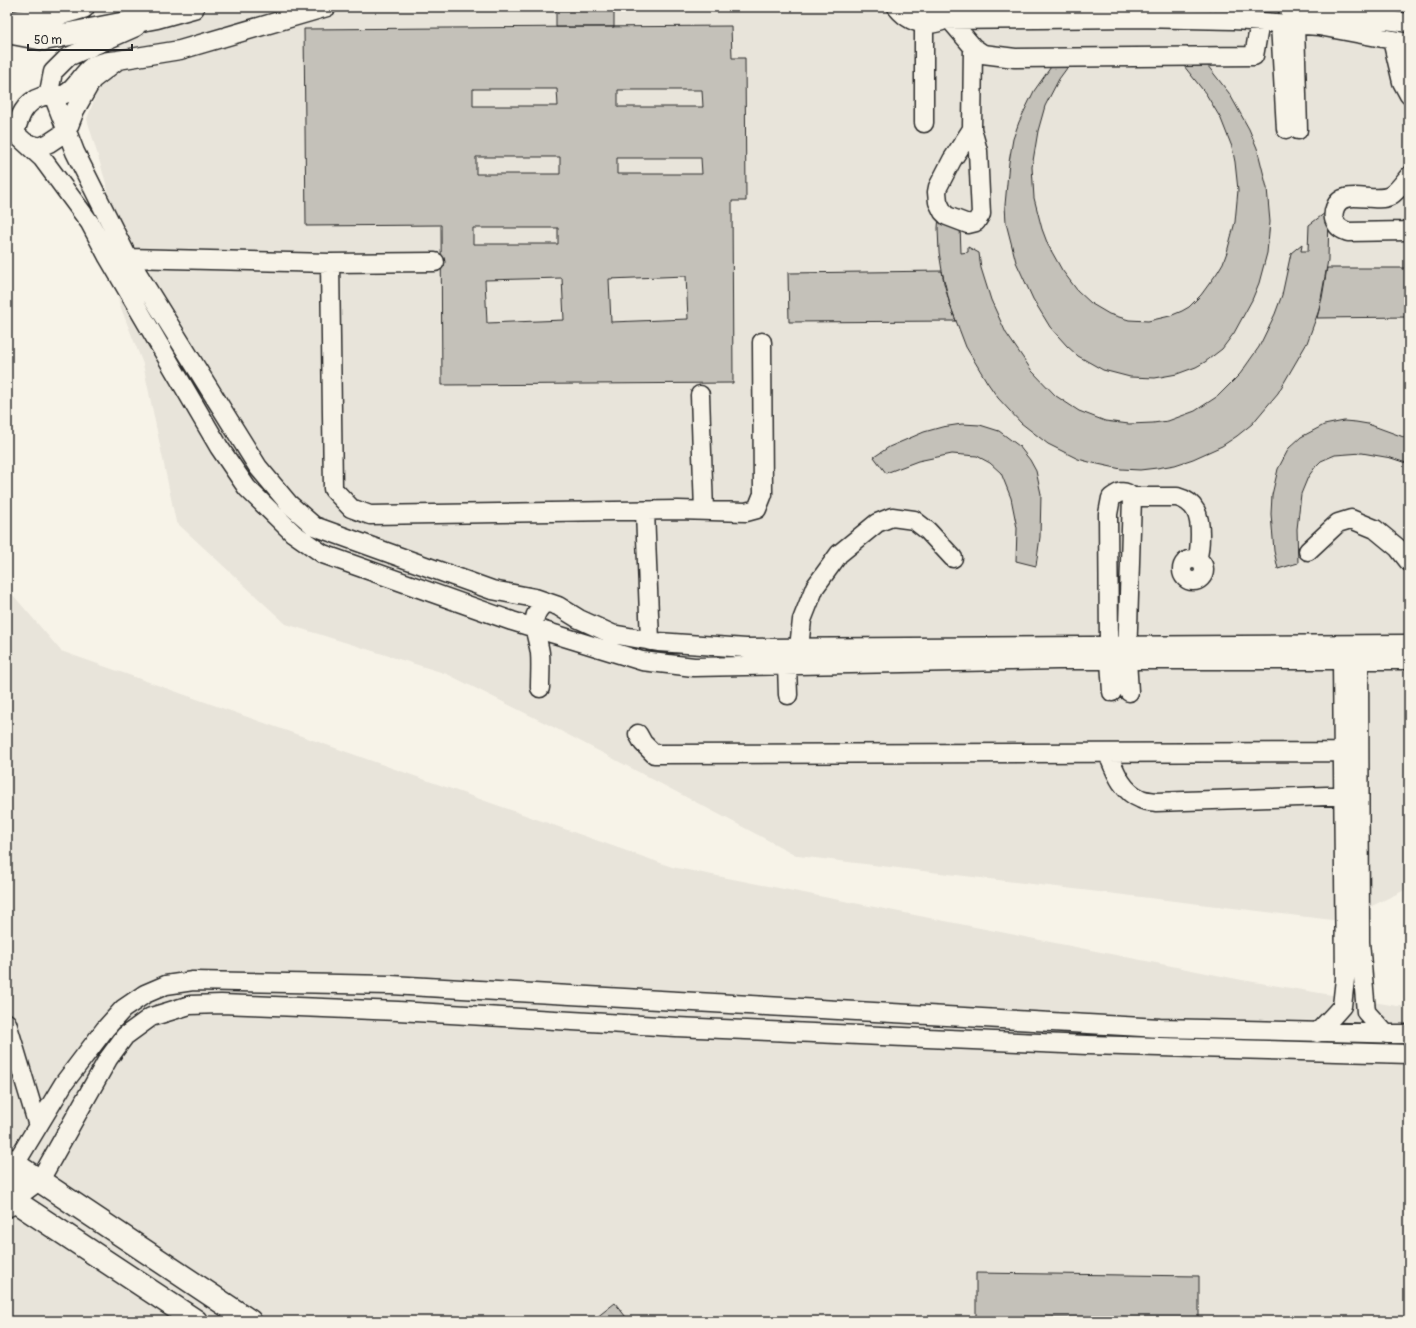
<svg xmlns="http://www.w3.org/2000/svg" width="1416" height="1328" viewBox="0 0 1416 1328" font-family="Pangolin,sans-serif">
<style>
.built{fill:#e8e4da}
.building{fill:#c4c1b9;stroke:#2b2b2b;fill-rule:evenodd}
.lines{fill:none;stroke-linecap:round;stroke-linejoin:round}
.minor-casing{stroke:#2b2b2b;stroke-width:21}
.major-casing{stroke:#2b2b2b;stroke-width:25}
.highway-casing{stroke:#2b2b2b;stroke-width:25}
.minor{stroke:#f7f3e8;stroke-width:18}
.major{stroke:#f7f3e8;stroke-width:22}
.highway{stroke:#f7f3e8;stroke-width:22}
</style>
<rect width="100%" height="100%" fill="#f7f3e8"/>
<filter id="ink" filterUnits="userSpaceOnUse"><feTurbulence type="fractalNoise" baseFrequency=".025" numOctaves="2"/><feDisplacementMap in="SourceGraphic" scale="8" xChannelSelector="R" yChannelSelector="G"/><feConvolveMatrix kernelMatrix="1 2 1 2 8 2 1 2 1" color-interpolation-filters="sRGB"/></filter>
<g filter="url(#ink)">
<path class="built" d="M234 7H1409V888L1341 921 798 856 555 728 447 674 286 624 176 522 143 364 119 303 108 190 87 119 120 30Z
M7 588 61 651 672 867 1242 980 1397 1006H1409V1321H7Z"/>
<path class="building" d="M556 7H614V27H556Z
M731 26 732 58H745L746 201H732L733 383 442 385 441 225 306 226 304 29ZM473 89H557L558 106H473ZM618 90H702L703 107H618ZM476 157H560V174H476ZM617 158H701L702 174H617ZM473 228H558V244H473ZM686 276 688 319 611 322 609 279ZM562 278 564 320 487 323 485 280Z
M1180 61H1204L1229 93 1249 129 1257 148 1267 188 1270 222 1267 253 1259 283 1252 300 1234 333 1222 349 1205 362 1196 367 1177 374 1155 378 1130 377 1103 370 1078 356 1067 346 1050 327 1033 299 1016 262 1006 223 1005 205 1009 162 1013 139 1019 122 1034 91 1053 64H1070L1059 79 1045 106 1038 131 1032 167 1034 198 1042 229 1048 245 1062 270 1077 290 1092 304 1109 314 1129 320 1148 321 1170 316 1182 311 1189 307 1201 295 1217 273 1223 263 1227 252 1235 222 1238 190 1235 162 1232 147 1221 119 1206 94Z
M1329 210 1328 260 1319 310 1307 343 1278 393 1252 424 1237 436 1222 446 1193 459 1175 465 1157 468 1140 470 1121 469 1093 463 1078 459 1048 444 1021 423 998 398 987 382 966 347 950 305 944 283 939 252 938 228 939 214 960 226 961 253 968 252V247L979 253 981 268 991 300 1006 333 1032 371 1056 396 1079 411 1105 421 1129 424 1153 423 1168 421 1195 411 1218 396 1240 374 1259 347 1275 314 1282 295 1291 253 1302 244 1301 251H1308L1309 225Z
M1327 268H1409V317L1317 318 1322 298Z
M942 271 950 305 956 321 789 322 788 273Z
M1344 421 1356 422 1368 424 1409 439V464L1391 458 1362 453 1335 455 1321 461 1316 466 1308 477 1301 494 1297 529 1298 563 1278 569 1274 551 1271 514 1272 495 1278 469 1289 448 1301 437 1324 425Z
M962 424 980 425 999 431 1019 446 1030 460 1036 471 1041 494 1040 537 1036 566 1016 561 1017 528 1011 498 1001 473 990 463 977 456 952 454 918 461 886 473 874 457 889 447 924 432 942 427Z
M976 1273 1199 1276V1321L976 1317Z
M615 1303 629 1321H592Z"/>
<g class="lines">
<g class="minor-casing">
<path id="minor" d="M1287 7 1409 23
M940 20 1137 18 1234 20 1319 26 1409 43
M950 20 973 47 983 54 1015 58 1254 56 1260 22
M1280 24 1286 129
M1295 25 1298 130
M136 27 68 57 53 72 50 87 53 95 75 152 128 258 258 467 289 504 314 526 492 590 535 598 558 606 579 619 612 634 658 642 746 648 1409 644
M1392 40 1402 82 1409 95
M118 60 180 50 327 7
M924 123V23
M7 126 42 158 90 223 108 257 219 447 247 488 293 533 323 554 512 621 642 661 694 667 1057 660H1409
M972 129 978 151 981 214 976 222 968 224 947 216 943 212 938 202 937 192 938 187 952 160 972 129 973 47
M15 133C19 118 24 102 41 97 48 94 58 97 65 94 77 88 81 74 91 67 99 62 108 61 118 60L92 80 75 110 67 131 49 143 40 147 26 143
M1409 176C1404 182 1397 192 1390 196 1374 204 1342 187 1335 208 1333 213 1333 219 1336 223 1338 228 1343 230 1348 232L1406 231 1409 229
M128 258 330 263 333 489 351 508 370 515 678 510 746 512 757 509 763 494 762 342
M330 263 435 262
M700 395 704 511
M1132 497H1177C1196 502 1200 516 1200 534 1200 543 1200 551 1197 560
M645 511 650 641
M1308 551 1338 523 1351 519 1375 529 1398 548 1409 562
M1182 570a11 11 0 1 1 22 0a11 11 0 1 1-22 0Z
M799 648 802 620 815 587 839 554 877 523 892 517 914 520 928 531 953 558
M1359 660 1360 942 1366 1012 1386 1034
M787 665 788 695
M540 688C540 677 541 664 540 653 537 632 526 618 546 602
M1112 692 1109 645 1108 514 1111 498C1119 492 1124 489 1132 497L1127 660 1129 692
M638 734 643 743 654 754 1343 752
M1108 754C1115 771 1122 792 1141 799 1145 801 1151 801 1156 802L1354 795
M7 1023 38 1126
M1317 1033 1334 1015 1342 1006 1345 979 1342 660
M13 1200 15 1164 64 1083 105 1029 123 1009 145 994 166 985 193 981 391 985 1160 1028 1409 1034
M9 1207 13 1200 40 1180 108 1059 125 1036 151 1017 190 1005 221 1004 398 1011 676 1027 1087 1045 1409 1054"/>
</g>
<g class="major-casing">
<path id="major" d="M7 1159 250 1321
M7 1196 196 1321"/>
</g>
<g class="highway-casing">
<path id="highway" d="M899 7C914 25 940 28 956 7
M7 23 55 15 83 7
M7 32 44 39 157 17 193 7"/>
</g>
<use href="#minor" class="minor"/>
<use href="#major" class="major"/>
<use href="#highway" class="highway"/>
</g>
</g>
<rect width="1416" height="1328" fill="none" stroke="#f7f3e8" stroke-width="24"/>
<rect x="12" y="12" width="1392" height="1304" fill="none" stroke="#2b2b2b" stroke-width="1.5" filter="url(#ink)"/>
<path d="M28 44v6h104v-6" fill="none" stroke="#2b2b2b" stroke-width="2"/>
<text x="34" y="44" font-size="12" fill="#2b2b2b" stroke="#f7f3e8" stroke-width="3" paint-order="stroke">50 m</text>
</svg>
